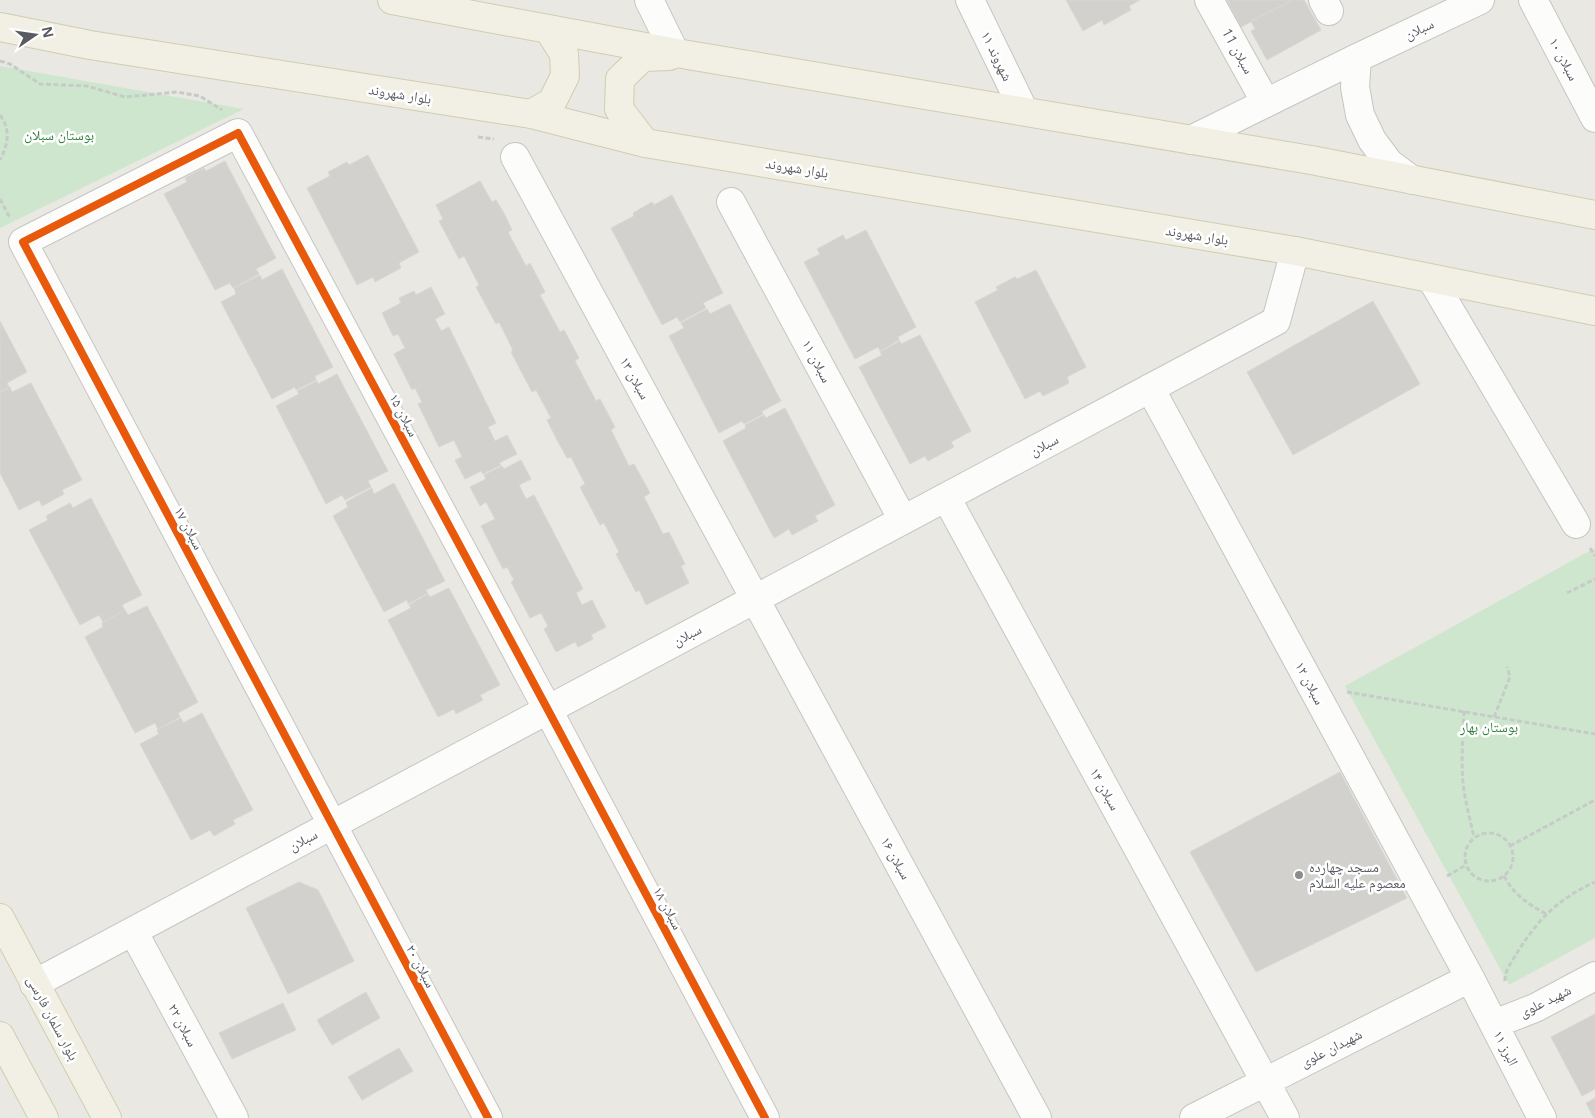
<svg xmlns="http://www.w3.org/2000/svg" width="1595" height="1118" viewBox="0 0 1595 1118" font-family="'Open Sans','Noto Naskh Arabic',sans-serif">
<style>
.green{fill:#cfe6ce}
.building{fill:#d2d1cd;stroke:#d8d7d1}
.lines{fill:none;stroke-linecap:round;stroke-linejoin:round}
.minor-casing{stroke:#c5c6c4;stroke-width:30}
.major-casing{stroke:#d2ccaf;stroke-width:30}
.path{stroke:#c6cbc9;stroke-width:3;stroke-dasharray:5 2.5;stroke-linecap:butt}
.minor{stroke:#fcfcfb;stroke-width:28}
.major{stroke:#f2f0e5;stroke-width:28}
.cycleway-casing{stroke:#fff;stroke-width:11}
.cycleway{stroke:#e8590c;stroke-width:8}
.poi-dot{fill:#8b8c8e;stroke:#fff;stroke-width:2}
.labels{text-anchor:middle;stroke-width:5;stroke-linejoin:round;paint-order:stroke}
.street-label{font-size:14px;fill:#585b61;stroke:#fff}
.park-label{font-size:14px;fill:#30813c;stroke:#fff}
.poi-label{font-size:14px;fill:#585b61;stroke:#fff;text-anchor:start}
</style>
<rect width="100%" height="100%" fill="#e9e8e2"/>
<path class="green" d="M0 66 244 109 0 228Z
M1595 548V938L1509 985 1345 686Z"/>
<path class="building" d="M1066 0H1140L1129 6 1131 10 1104 25 1102 20 1083 31Z
M1227 0H1293L1241 27Z
M1293 0H1304L1321 30 1267 60 1251 31 1255 29 1251 21Z
M368 155 419 252 399 263 401 268 375 282 373 277 357 285 307 188 330 176 328 172 347 162 349 165Z
M225 161 276 258 256 269 259 274 233 288 230 283 215 290 164 194 187 182 185 178 204 168 206 171Z
M480 181 492 202 496 200 505 215 512 230 508 232 526 266 530 263 545 292 540 295 560 332 564 330 579 358 575 361 596 401 600 399 615 427 611 430 629 466 634 464 650 493 644 497 663 534 669 532 685 564 681 566 689 583 646 605 639 590 636 592 616 554 619 552 604 523 600 525 580 487 585 484 571 457 567 458 556 438 547 420 551 418 536 390 532 392 511 352 513 350 499 322 496 324 476 287 479 285 464 256 459 259 439 221 443 219 436 205Z
M672 195 723 293 703 303 706 308 680 322 677 317 662 325 611 228 634 216 633 213 652 202 654 205Z
M866 230 916 327 898 337 899 340 880 351 878 347 855 359 804 262 820 254 817 249 843 235 846 240Z
M282 269 333 367 315 376 316 380 296 390 295 387 272 399 221 302 236 294 234 288 260 275 262 280Z
M1036 270 1086 367 1067 377 1069 383 1043 396 1040 391 1025 399 975 302 998 290 996 287 1015 277 1017 279Z
M431 287 445 314 435 319 441 331 449 327 496 423 488 427 495 441 507 435 517 454 499 463 501 465 483 474 481 471 465 479 455 460 462 457 454 440 439 447 418 404 422 402 415 388 412 390 394 354 405 348 398 334 393 336 382 313 401 303 399 298 414 291 416 295Z
M1373 301 1420 384 1293 455 1247 372Z
M730 304 781 401 762 411 763 414 744 424 742 421 719 433 669 336 684 328 681 323 707 309 710 314Z
M0 321 27 372 7 383 9 387 0 392Z
M920 335 971 431 951 442 954 447 928 461 925 456 910 464 859 367 882 355 880 352 900 341 901 344Z
M337 374 388 471 368 481 371 487 345 500 342 495 326 504 276 406 299 394 297 391 317 381 318 384Z
M31 383 82 480 62 490 64 494 42 506 39 500 19 510 0 473V393L10 387 12 392Z
M785 408 835 505 815 516 818 521 792 535 789 529 774 538 723 441 746 428 745 425 764 415 766 418Z
M521 460 531 479 519 485 526 499 534 495 583 589 576 593 582 605 592 600 606 627 591 635 593 639 578 647 575 642 556 652 544 629 548 626 541 613 530 618 511 582 514 580 507 567 503 569 481 526 495 519 486 502 480 506 470 487 486 479 484 475 502 466 504 469Z
M394 483 445 581 426 590 428 593 408 604 407 600 384 612 333 516 348 507 346 502 372 488 374 494Z
M91 498 142 595 122 605 125 610 103 622 99 615 80 625 29 530 48 520 46 516 70 503 73 508Z
M449 588 500 685 480 695 483 700 456 714 454 709 438 717 388 620 411 608 409 605 428 594 430 597Z
M147 606 198 702 178 713 180 717 158 729 155 723 135 733 85 637 103 627 102 623 125 610 128 615Z
M202 713 253 810 233 820 235 824 214 836 210 830 191 840 140 744 159 734 157 730 181 718 183 723Z
M1340 772 1407 898 1256 972 1190 852Z
M299 882 318 890 354 961 288 994 246 908Z
M366 992 380 1018 332 1045 317 1020Z
M283 1003 296 1030 232 1059 219 1033Z
M1595 1014V1089L1582 1096 1551 1037Z
M399 1048 413 1071 362 1100 348 1077Z
M1595 1098V1118H1594L1586 1103Z"/>
<g class="lines">
<g class="minor-casing">
<path id="minor" d="M649 0 674 51
M970 0 1024 111
M1209 0 1266 103
M1323 0 1329 11
M1533 0 1595 118
M1357 58 1355 87 1360 115 1372 140 1389 163 1412 180
M1191 140 1357 58 1480 0
M515 157 1037 1118
M731 202 903 520
M1432 280 1576 524
M1150 388 1470 978 1542 1118
M946 497 1285 1118
M133 931 234 1118
M34 984 1276 321 1295 251
M1494 1024 1535 1008 1595 976
M488 1118 23 242 238 133 548 710 765 1118
M1194 1118 1470 978"/>
</g>
<g class="major-casing">
<path id="major" d="M392 0 688 55 1311 160 1595 215
M0 27 90 45 531 114 645 143 1295 251 1595 311
M531 114 552 102 565 76 564 54 549 30
M645 143 619 109 620 79 643 57 669 56
M0 918 107 1118
M0 1036 44 1118"/>
</g>
<path class="path" d="M0 61 10 64 40 84 87 86 125 97 177 92 200 96 222 110
M0 115C11 129 8 145 0 160
M478 137 494 139
M0 199 10 218
M1590 548 1595 556
M1567 593 1595 579
M1347 692 1595 734
M1464 711C1463 735 1461 759 1463 783 1465 801 1470 819 1474 837
M1494 717 1510 677 1507 667
M1465 857a24 24 0 1 1 48 0a24 24 0 1 1-48 0Z
M1510 846 1595 800
M1447 876 1466 865
M1504 876C1515 896 1527 903 1546 914
M1505 981C1504 972 1512 961 1517 953 1538 919 1558 899 1595 882"/>
<use href="#minor" class="minor"/>
<use href="#major" class="major"/>
<g class="cycleway-casing">
<path id="cycleway" d="M488 1118 23 242 238 133 548 710 765 1118"/>
</g>
<use href="#cycleway" class="cycleway"/>
</g>
<circle class="poi-dot" cx="1299" cy="875" r="5"/>
<g class="labels">
<g class="street-label">
<text transform="translate(1419 29) rotate(-25)" y="5">سبلان</text>
<text transform="translate(1238 51) rotate(61)" y="5">سبلان 11</text>
<text transform="translate(997 56) rotate(64)" y="5">شهروند ۱۱</text>
<text transform="translate(1564 59) rotate(62)" y="5">سبلان ۱۰</text>
<text transform="translate(400 94) rotate(9)" y="5">بلوار شهروند</text>
<text transform="translate(797 168) rotate(9)" y="5">بلوار شهروند</text>
<text transform="translate(1197 235) rotate(9)" y="5">بلوار شهروند</text>
<text transform="translate(817 361) rotate(62)" y="5">سبلان ۱۱</text>
<text transform="translate(635 378) rotate(61)" y="5">سبلان ۱۳</text>
<text transform="translate(404 415) rotate(62)" y="5">سبلان ۱۵</text>
<text transform="translate(1044 445) rotate(-28)" y="5">سبلان</text>
<text transform="translate(189 528) rotate(62)" y="5">سبلان ۱۷</text>
<text transform="translate(687 635) rotate(-28)" y="5">سبلان</text>
<text transform="translate(1310 683) rotate(62)" y="5">سبلان ۱۲</text>
<text transform="translate(1105 789) rotate(61)" y="5">سبلان ۱۴</text>
<text transform="translate(303 840) rotate(-28)" y="5">سبلان</text>
<text transform="translate(896 858) rotate(61)" y="5">سبلان ۱۶</text>
<text transform="translate(668 908) rotate(62)" y="5">سبلان ۱۸</text>
<text transform="translate(421 966) rotate(62)" y="5">سبلان ۲۰</text>
<text transform="translate(1545 1001) rotate(-26)" y="5">شهید علوی</text>
<text transform="translate(53 1018) rotate(62)" y="5">بلوار سلمان فارسی</text>
<text transform="translate(183 1025) rotate(62)" y="5">سبلان ۲۲</text>
<text transform="translate(1331 1048) rotate(-27)" y="5">شهیدان علوی</text>
<text transform="translate(1506 1048) rotate(63)" y="5">البرز ۱۱</text>
</g>
<g class="park-label">
<text x="59" y="140">بوستان سبلان</text>
<text x="1489" y="732">بوستان بهار</text>
</g>
<g class="poi-label">
<text x="1309" y="872">مسجد چهارده<tspan x="1309" dy="16">معصوم علیه السلام</tspan></text>
</g>
</g>
<g transform="translate(35 35) rotate(77)" stroke="#ffffff" stroke-width="4" paint-order="stroke">
<path d="M0-4L9 19L0 12L-9 19Z" fill="#585b61"/>
<text y="-8" font-size="14" font-weight="bold" text-anchor="middle" fill="#585b61">N</text>
</g>
</svg>
